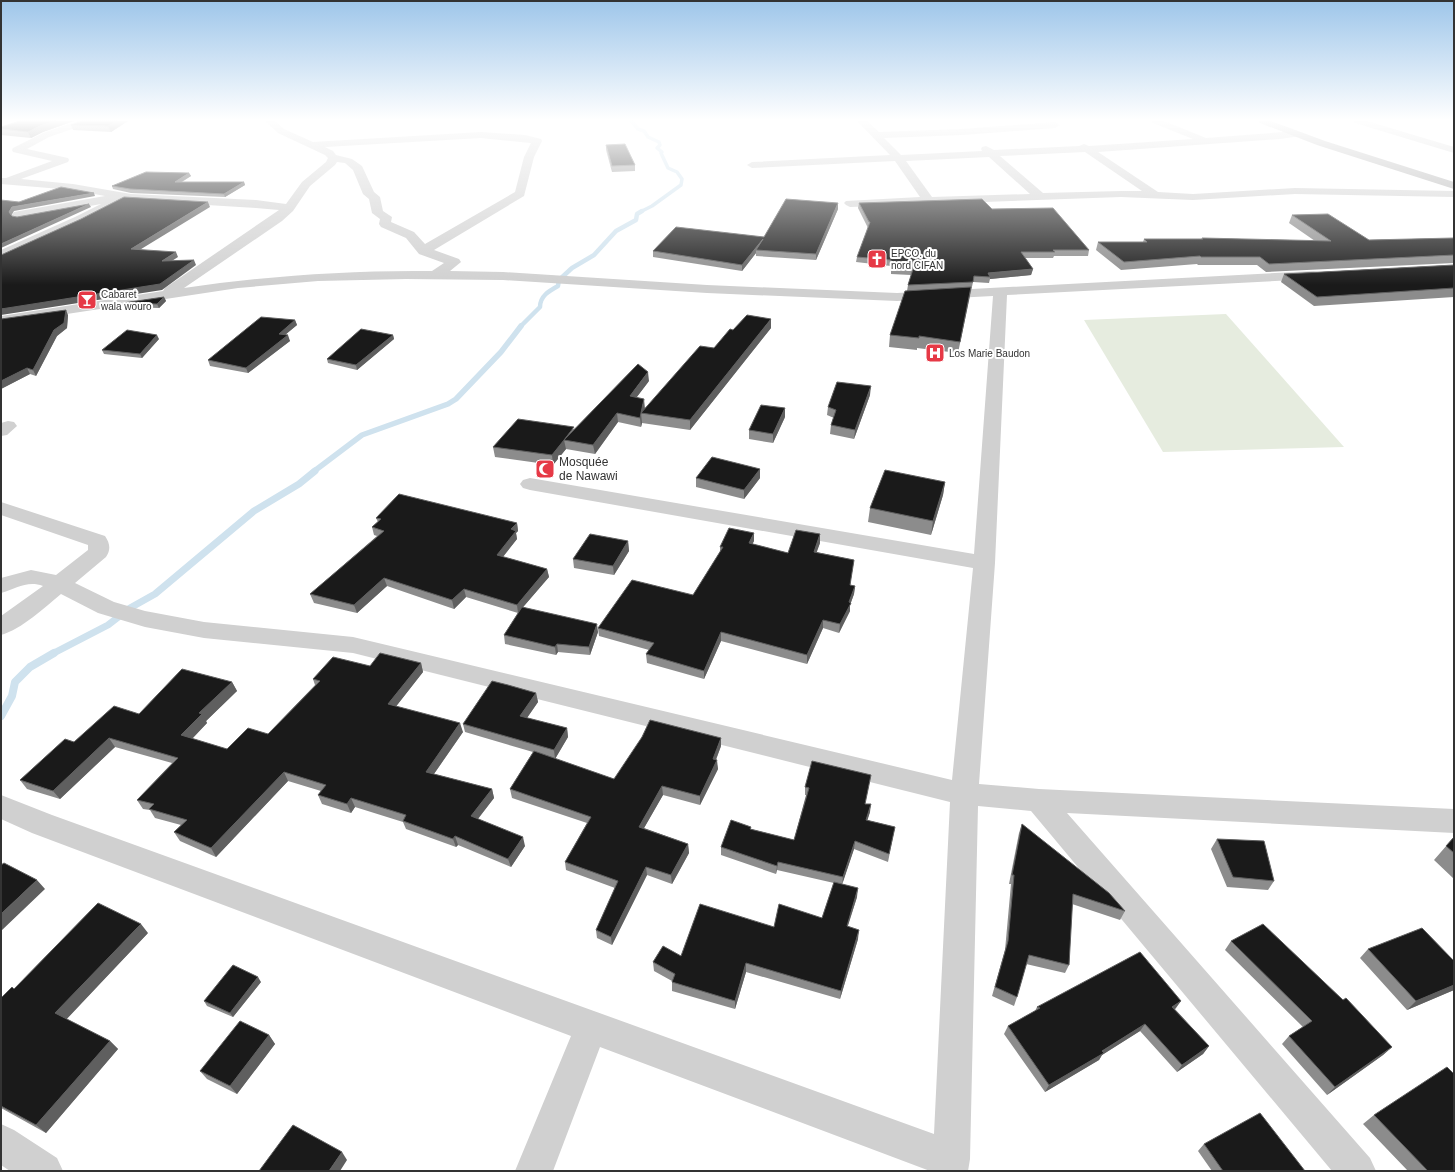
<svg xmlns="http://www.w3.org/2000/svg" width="1455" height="1172" viewBox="0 0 1455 1172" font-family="Arial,sans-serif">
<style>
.green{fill:#e6ecdf}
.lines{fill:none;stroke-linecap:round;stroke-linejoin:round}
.stream-far4{stroke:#cfe2ee;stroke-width:3.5}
.stream-far3{stroke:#cfe2ee;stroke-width:4.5}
.stream-far2{stroke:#cfe2ee;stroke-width:5.5}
.stream-far1{stroke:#cfe2ee;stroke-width:7}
.stream{stroke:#cfe2ee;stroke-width:8}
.minor{fill:#d0d0d0;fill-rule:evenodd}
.major{fill:#ababab;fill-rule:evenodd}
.wall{fill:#8c8c8c}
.shaded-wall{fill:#5f5f5f}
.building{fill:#1a1a1a;stroke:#5f5f5f}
.labels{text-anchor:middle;stroke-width:4;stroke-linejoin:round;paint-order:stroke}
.far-poi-label{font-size:10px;fill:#333;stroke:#fff;text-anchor:start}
.poi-label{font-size:12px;fill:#333;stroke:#fff;text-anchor:start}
</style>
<rect width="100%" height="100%" fill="#fff"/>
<path class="green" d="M1226 314 1344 447 1163 452 1084 320Z"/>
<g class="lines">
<path class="stream-far4" d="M631 121 638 129 644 131 648 137 659 142 660 145 657 148 662 152 661 153 668 168 677 172 682 179 681 185 652 206 640 212"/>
<path class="stream-far3" d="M520 327 540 307C540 296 549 291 558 286L559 280 572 268 594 255 616 231 636 220 637 214 642 211"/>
<path class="stream-far2" d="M313 472 362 435 448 404 456 399 501 352 521 326"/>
<path class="stream-far1" d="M52 654 108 625 130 608 155 594 254 511 299 484 315 471"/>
<path class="stream" d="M1 716 12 696 15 682 30 667 54 653"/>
<path class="minor" d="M78 121H88L84 125 49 137 27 149 68 158 69 160 68 162 21 179 73 184 131 194 256 200 286 204 302 182 326 162 328 158 325 155 278 133 265 121H275L284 129 313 142 481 132 525 135 541 139 542 141 534 157 524 196 434 250 459 259 461 262 450 271 503 272 707 285 897 293 1313 271 1318 272 1320 275 1318 278 1313 279 1007 295 995 563 979 784 1039 789 1454 809V833L1067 813 1370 1158 1376 1171H1332L1031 811 978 806 970 1159 968 1171H930L600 1047 553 1171H515L571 1036 32 833 1 819V795L52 815 934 1134 950 802 353 653 204 638 145 627 98 613 61 594C44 608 22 629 1 635V616L43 586C27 580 16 589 1 593V578L31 570 56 575 88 550V545L1 515V502L105 536C110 543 111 550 106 557L75 583 114 602 145 611 204 622 353 637 952 780 973 568 530 490 523 488 520 484 523 480 530 478 974 554 993 296 897 301 707 293 503 280 406 279 318 281 238 288 1 324V316L163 291 165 288 279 210 256 208 126 200 83 223 1 259V250L75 217 101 204 18 219 14 218 12 215 14 212 105 196 73 190 1 184V178H6L52 161 13 152 12 150 13 148 43 133ZM481 138 531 143 524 157 515 192 425 244 414 232 391 222 392 217 383 211 380 197 374 192 362 166 352 159 336 155 333 151 325 147ZM337 162 345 163 353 170 363 194 369 199 372 213 380 219 379 224 381 227 406 238 419 254 444 263 432 271C349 270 266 276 184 288L282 221 293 211 310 186 335 165Z
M857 121H867L879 132 962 129 1055 122 1060 125 1055 128 962 135 884 138 901 155 982 151 981 149 982 147 986 146 994 150 1079 146 1084 144 1089 146 1193 139 1153 123 1151 121H1164L1206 138 1297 131 1300 132 1302 134 1300 136 1280 139 1098 152 1158 192 1193 194 1295 188 1454 191V197L1295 194 1193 200 1121 197 850 207 846 205 844 203 846 201 920 197 895 161 752 168 747 165 752 162 890 155ZM1085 152 1142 191H1121L1043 193 1000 156ZM989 157 1030 194 932 197 906 161Z
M1353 121H1367L1454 147V153L1355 123Z
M8 421 14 422 17 426 7 435 1 436V423Z
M1 1124 14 1130 57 1158 63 1171H10L1 1165Z"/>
<path class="major" d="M1258 121H1271L1325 141 1454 182V189L1317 145 1260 123Z"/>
</g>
<path class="wall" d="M20 121H74L43 132 31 138 1 135V127Z
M82 121H128L111 132 73 130 71 125Z
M606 145 635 165V171L612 172 606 150Z
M189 173 191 176 182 182H244L245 185 225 197 131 193 113 189 112 186Z
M838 203V209L816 260 756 256V253L742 271 653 257V251L764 237Z
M859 203 992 209 1089 250 1088 256H1054L1053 258H1025L1033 269 1031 275 990 279 989 283 973 282 958 353 917 348V350L889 347 890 335 907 291 908 285 911 275 891 274V266L856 262 857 257 868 228 858 208Z
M1292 215 1369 240 1454 238V263L1266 272 1257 265H1198L1197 264 1121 270 1096 250 1098 242H1143L1144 239H1201L1202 238 1315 241 1289 223Z
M1454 265V297L1314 306 1281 282 1284 274Z
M164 297 166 301 159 308 125 307 123 303Z
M68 315 67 328 57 336 36 376 30 374 1 389V319Z
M295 320 297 325 285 335 290 341 248 373 210 366 208 360Z
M771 328 690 430 642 423 641 427 618 422 595 454 566 449 553 465 495 457 493 447 574 429 649 381 636 398 644 409 714 348 733 330Z
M393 335 394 339 357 370 328 363 327 359Z
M159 339 142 358 104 354 102 350Z
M870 395 854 439 830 434 831 425 834 418 827 415 828 407Z
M785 417 773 443 749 439V430Z
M760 469V478L744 499 696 487V478Z
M945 482 943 495 931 535 868 522 870 508Z
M376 518 517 523 518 531 516 533 517 539 503 557 547 569 549 577 523 607 598 632 590 655 558 652 556 655 505 644 504 635 518 613 466 597 454 609 387 586 357 613 314 603 310 594 377 536 374 535 372 527 378 522Z
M820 534V543L816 552 854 560 850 585 855 586 854 594 850 605V611L839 633 823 628 807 664 721 641 704 679 647 663 646 654 649 650 599 636 598 628 693 595 720 552V547L754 541 752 544 788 553Z
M628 541 629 551 614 575 574 568 573 559Z
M421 663 423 672 396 706 463 732 434 774 492 789 494 798 478 819 525 846 511 867 458 845 456 847 406 829 403 822 355 807 351 813 322 804 318 795 321 791 288 781 216 857 180 841 174 832 181 825 155 818 150 810 143 809 137 800 172 763 115 747 60 799 27 789 20 780 74 742 139 714 232 682 237 691 206 721 207 723 192 739 227 749 268 734 315 685 313 679 370 666Z
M536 693 538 702 527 718 567 728 568 737 555 759 614 779 721 746 716 760 718 769 700 805 663 795 644 828 688 844 689 853 672 884 647 875 612 945 597 938 596 930 615 888 566 870 565 862 587 823 512 798 510 789 533 752 465 732 463 724Z
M805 787 866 804 870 812 867 820 895 827 888 862 854 849 842 884 857 897 848 926 858 939 840 999 746 972 735 1009 672 991V981L654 971 653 962 681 956 774 927 822 918 834 883 777 870 776 874 721 855V847L751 827V829L794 840 806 795H805Z
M1022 824 1125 911 1120 920 1072 904 1069 965 1065 973 1026 964 1017 997 1014 1006 992 996 1005 950 1011 884H1009L1019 833Z
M1454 837V879L1434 860Z
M1217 839 1274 881 1268 890 1227 887 1211 849Z
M148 933 66 1019 110 1041 118 1049 46 1133 1 1108V998L14 989Z
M1231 941 1392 1047 1383 1055 1327 1095 1282 1044 1289 1036 1303 1027 1225 950Z
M1368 949 1454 961V990L1407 1010 1360 958Z
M261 982 233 1017 207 1006 204 1001Z
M1037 1007 1176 1008 1175 1009 1209 1046 1203 1054 1177 1072 1140 1031 1102 1055 1099 1060 1045 1092 1004 1034 1008 1026 1035 1011Z
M269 1035 275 1044 237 1094 207 1079 200 1071Z
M1374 1115 1454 1171H1408L1363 1124Z
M1204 1144 1305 1171H1212L1198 1151Z"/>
<path class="shaded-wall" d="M56 121H74L43 132 31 138 28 132 40 126Z
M117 121H128L111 132 108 126Z
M189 173 191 176 176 185 175 182Z
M244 182 245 185 225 197 224 194Z
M94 193 95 196 14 211 11 216 9 212 12 207Z
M208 202 210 207 133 254 131 249Z
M838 203V209L816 260V254Z
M89 204 91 207 1 248V244Z
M763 239 756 250V253L742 271V265Z
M176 252 178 257 164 266 162 261Z
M194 260 196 265 162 290 1 315V309Z
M1033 269 1031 275 990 279V277L988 273Z
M164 297 166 301 159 308 157 304Z
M66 310 68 315 67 328 57 336 36 376 33 370 54 330Z
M771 319V328L690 430V420Z
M295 320 297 325 280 339 279 334Z
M157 335 159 339 142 358 140 354Z
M288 335 290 341 248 373 246 368Z
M393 335 394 339 357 370 356 365Z
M27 368 30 374 1 389V381Z
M648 372 649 381 630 406V396Z
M871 386 870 395 854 439 855 430Z
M644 399 645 409 641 413Z
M785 408V417L773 443V434Z
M617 413 618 422 595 454 593 445Z
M641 413 642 423 641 427 640 418Z
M564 440 566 449 553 465 552 455Z
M760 469V478L744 499V490Z
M945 482 943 495 931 535 933 521Z
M517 523 518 531 516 533 517 539 498 563 497 555 511 529Z
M754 533V541L749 551V543Z
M820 534V543L814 560V552Z
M628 541 629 551 614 575 613 566Z
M547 569 549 577 518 613 517 605Z
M384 578 387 586 357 613 354 605Z
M855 586 854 594 850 605V611L839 633 840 624Z
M464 589 466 597 454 609 452 600Z
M823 620V628L807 664V655Z
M597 624 598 632 590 655 589 647Z
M721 632V641L704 679V671Z
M557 644 558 652 556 655 555 647Z
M421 663 423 672 391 713 388 704Z
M232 682 237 691 206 721 207 723 187 744 181 735 199 713Z
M536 693 538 702 522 725 520 716Z
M460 723 463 732 429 781 426 772Z
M567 728 568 737 555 759 554 750Z
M109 738 115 747 60 799 53 791Z
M721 738V746L713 767V759Z
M717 760 718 769 700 805V796Z
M284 772 288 781 216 857 211 848Z
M662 786 663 795 640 835 639 827Z
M492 789 494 798 473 825 471 816Z
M351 798 355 807 351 813 347 804Z
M871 804 870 812 865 828 866 820Z
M455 836 458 845 456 847 453 839Z
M523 837 525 846 511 867 508 859Z
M855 841 854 849 842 885 843 877Z
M688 844 689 853 672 884 671 875Z
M778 862 777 870 776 874 777 866Z
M646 867 647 875 612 945 611 937Z
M37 880 45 889 1 931V914Z
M858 888 857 897 845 934 847 926Z
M141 924 148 933 64 1022 55 1013Z
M859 930 858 939 840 999 841 991Z
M746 963V972L735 1009V1001Z
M258 977 261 982 233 1017 230 1013Z
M1454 985V990L1407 1010 1416 1001Z
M1181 1001 1176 1008 1167 1014 1172 1007Z
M1145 1024 1140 1031 1102 1055 1099 1060 1045 1092 1049 1085Z
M269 1035 275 1044 237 1094 230 1086Z
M110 1041 118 1049 46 1133 36 1125Z
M1209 1046 1203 1054 1177 1072 1182 1065Z
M1392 1047 1383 1055 1327 1095 1335 1087Z
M342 1152 347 1160 340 1171H329Z"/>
<path class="building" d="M20 121H56L40 126 28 132 1 129V127Z
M82 121H117L108 126 71 125Z
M625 144 635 165 612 166 606 145Z
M146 172 189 173 175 182H244L224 194 130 189 112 186Z
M61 187 94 193 12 207 9 212 12 216 17 217 89 204 1 244V200L19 202Z
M124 197 208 202 131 249 176 252 162 261 194 260 160 284 1 309V255L81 219Z
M786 199 838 203 816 254 756 250 763 239 742 265 653 251 676 227 764 237Z
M982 199 992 209 1053 208 1089 250H1053L1055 252H1021L1033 269 988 273 990 277 974 276 973 282 908 285 913 269 892 268 891 260 857 257 870 222H869L859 203Z
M1328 214 1369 240 1454 238V255L1269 264 1260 257H1201L1200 256 1124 262 1098 242H1147L1144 239H1203L1202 238 1331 241 1292 215Z
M1454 265V288L1317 297 1284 274Z
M971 287 960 342 919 336V338L890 335 905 291Z
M164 297 157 304 123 303Z
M66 310 64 323 54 330 33 370 27 368 1 381V319Z
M747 315 771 319 690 420 641 413 640 418 617 413 593 445 564 440 552 455 493 447 518 419 574 427 564 440 638 364 648 372 630 396 644 399 641 413 700 346 714 348 730 329 733 330Z
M261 317 295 320 279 334 288 335 246 368 208 360Z
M361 329 393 335 356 365 327 359Z
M127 330 157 335 140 354 102 350Z
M837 382 871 386 855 430 831 425 836 410 828 407Z
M761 405 785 408 773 434 749 430Z
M712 457 760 469 744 490 696 478Z
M885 470 945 482 933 521 870 508Z
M399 494 517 523 511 529 516 531 497 555 547 569 517 605 464 589 452 600 384 578 354 605 310 594 384 531 372 527 381 519 376 518Z
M729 528 754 533 749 543 788 553 796 530 820 534 814 552 854 560 850 585 855 586 849 602 851 603 840 624 823 620 807 655 721 632 704 671 646 654 654 643 598 628 632 580 693 595 723 547H720Z
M590 534 628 541 613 566 573 559Z
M522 607 597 624 589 647 557 644 555 647 504 635Z
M380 653 421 663 388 704 460 723 426 772 492 789 471 816 523 837 508 859 455 836 453 839 403 821 406 815 351 798 347 804 318 795 326 785 284 772 211 848 174 832 187 820 149 809 154 804 137 800 178 758 109 738 53 791 20 780 65 739 74 742 114 706 139 714 182 669 232 682 199 713 202 714 181 735 227 749 248 728 268 734 320 681 313 679 333 657 370 666Z
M492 681 508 685 536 693 520 716 567 728 554 750 463 724Z
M650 720 721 738 713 759 717 760 700 796 662 786 639 827 688 844 671 875 646 867 611 937 596 930 618 881 565 862 591 817 510 789 534 751 614 779 642 737Z
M812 761 871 775 865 804H871L866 820 895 827 889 854 855 841 843 877 778 862 777 866 721 847 731 820 751 827 750 829 794 840 809 788 805 787Z
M1022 824 1109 893 1125 911 1073 894 1069 965 1029 955 1017 997 995 987 1008 941 1014 875H1012Z
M1454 837V853L1446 846Z
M1217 839 1264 841 1274 881 1233 877Z
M4 863 37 880 1 914V865Z
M834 882 858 888 847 926 859 930 841 991 746 963 735 1001 672 982 675 974 653 962 663 946 681 956 700 904 774 927 779 904 822 918Z
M98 903 141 924 55 1013 110 1041 36 1125 1 1106V998L12 987 14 989Z
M1263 924 1343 1000 1346 998 1392 1047 1335 1087 1289 1036 1312 1021 1231 941Z
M1422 928 1454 961V985L1416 1001 1368 949Z
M1140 952 1181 1001 1172 1007 1209 1046 1182 1065 1145 1024 1102 1051 1104 1053 1049 1085 1008 1026 1040 1008 1037 1007Z
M233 965 258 977 230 1013 204 1001Z
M240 1021 269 1035 230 1086 200 1071Z
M1447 1067 1454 1074V1171H1428L1374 1115Z
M1260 1113 1305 1171H1223L1204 1144Z
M293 1125 342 1152 329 1171H259Z"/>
<linearGradient id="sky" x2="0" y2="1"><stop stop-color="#9ec6ea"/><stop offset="0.42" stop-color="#fff"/><stop offset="1" stop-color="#fff" stop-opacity="0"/></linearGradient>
<rect width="1455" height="285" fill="url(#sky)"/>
<defs>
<g id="church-square" transform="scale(1)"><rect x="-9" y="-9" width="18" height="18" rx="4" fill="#e63946" stroke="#fff"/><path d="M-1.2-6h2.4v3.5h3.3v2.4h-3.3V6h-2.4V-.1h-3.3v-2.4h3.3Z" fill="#fff"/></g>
<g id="bar-square" transform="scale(1)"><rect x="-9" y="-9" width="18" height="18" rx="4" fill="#e63946" stroke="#fff"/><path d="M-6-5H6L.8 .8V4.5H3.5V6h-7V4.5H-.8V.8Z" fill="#fff"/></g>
<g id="hospital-square" transform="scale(1)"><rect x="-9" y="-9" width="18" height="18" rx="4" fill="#e63946" stroke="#fff"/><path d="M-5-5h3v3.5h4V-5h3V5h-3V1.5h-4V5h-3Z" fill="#fff"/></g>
<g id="mosque-square" transform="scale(1)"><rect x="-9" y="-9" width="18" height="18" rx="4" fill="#e63946" stroke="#fff"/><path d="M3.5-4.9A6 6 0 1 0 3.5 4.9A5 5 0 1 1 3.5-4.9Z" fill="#fff"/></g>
</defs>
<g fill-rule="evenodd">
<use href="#church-square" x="877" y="259"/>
<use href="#bar-square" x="87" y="300"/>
<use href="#hospital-square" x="935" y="353"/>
<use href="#mosque-square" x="545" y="469"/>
</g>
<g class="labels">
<g class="far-poi-label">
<text x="891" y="257">EPCO. du<tspan x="891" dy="12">nord CIFAN</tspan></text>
<text x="101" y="298">Cabaret<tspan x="101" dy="12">wala wouro</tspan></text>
<text x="949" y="357">Los Marie Baudon</text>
</g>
<g class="poi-label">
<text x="559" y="466">Mosquée<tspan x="559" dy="14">de Nawawi</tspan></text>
</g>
</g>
<rect width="1455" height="1172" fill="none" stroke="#333333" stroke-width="4"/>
</svg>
